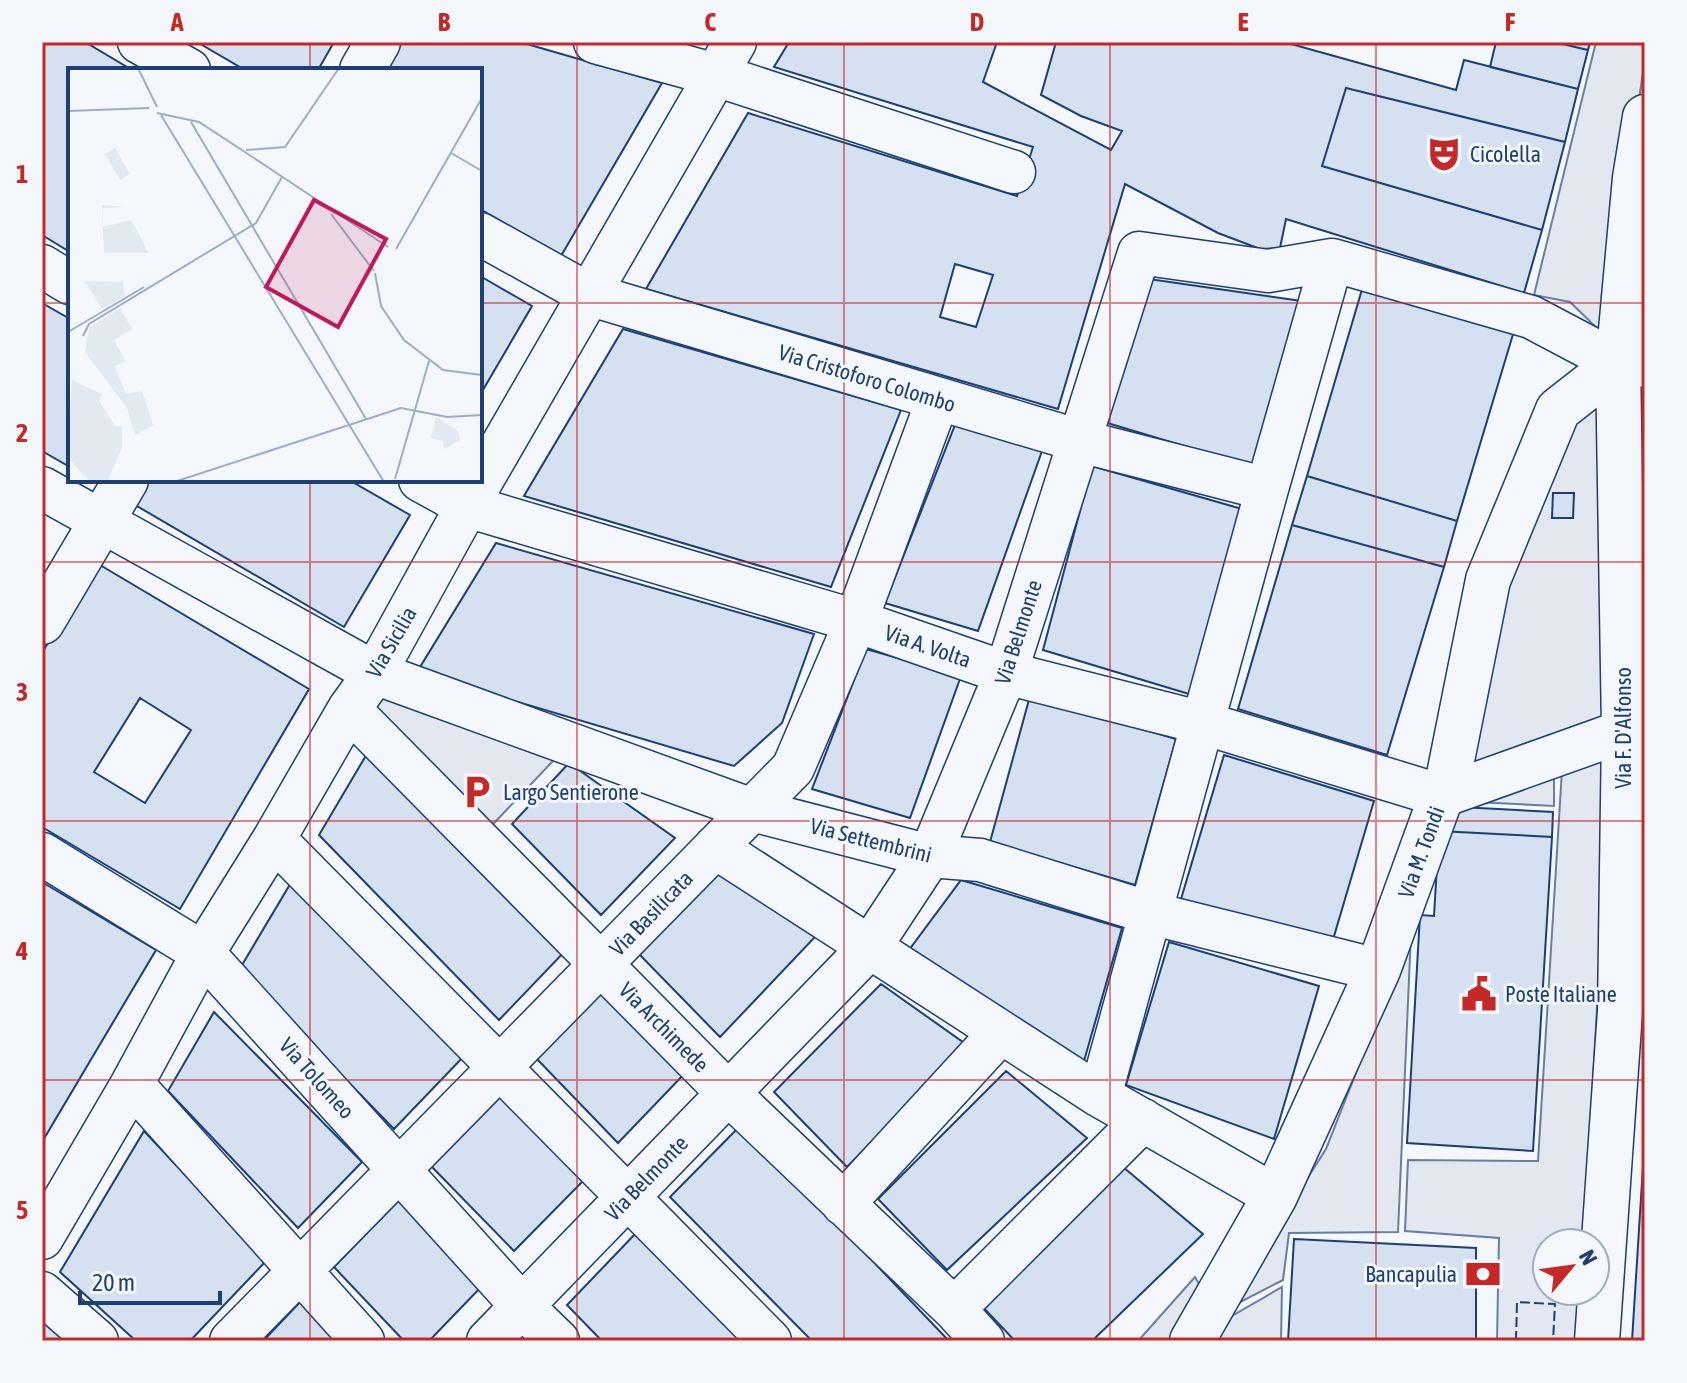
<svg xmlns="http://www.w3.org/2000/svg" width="1687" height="1383" viewBox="0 0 1687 1383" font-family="'Asap Condensed',sans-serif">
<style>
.parking{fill:#e3e8f0;stroke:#687fa3;stroke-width:2}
.building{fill:#d5e0f0;stroke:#1d3f73;stroke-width:2;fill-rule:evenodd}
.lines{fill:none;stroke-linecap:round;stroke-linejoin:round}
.street-casing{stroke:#1d3f73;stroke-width:45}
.secondary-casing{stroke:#1d3f73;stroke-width:47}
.street{stroke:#f4f7fb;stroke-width:42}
.secondary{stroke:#f4f7fb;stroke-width:44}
.fence{stroke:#1d3f73;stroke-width:2;stroke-dasharray:10 4;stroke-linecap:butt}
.grid{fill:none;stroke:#c62828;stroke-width:2;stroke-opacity:0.55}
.labels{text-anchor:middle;stroke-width:6;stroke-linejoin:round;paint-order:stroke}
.poi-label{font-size:22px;fill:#1d3f73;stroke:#f4f7fb;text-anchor:start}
.street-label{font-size:22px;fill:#1d3f73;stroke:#f4f7fb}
.inset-road{fill:none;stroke:#9eadc5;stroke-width:2}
.view{fill:#c2185b;fill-opacity:0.15;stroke:#c2185b;stroke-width:4}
.inset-edge{fill:none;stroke:#1d3f73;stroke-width:4}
.neatline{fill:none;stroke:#c62828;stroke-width:3}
.grid-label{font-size:26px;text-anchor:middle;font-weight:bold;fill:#c62828}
</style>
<rect width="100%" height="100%" fill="#f4f7fb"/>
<path class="parking" d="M1596 42H1645V59L1604 335 1570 302 1534 295Z
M1645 290V919L1640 992 1638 394Z
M1610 385 1609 723 1458 772 1498 581 1565 415Z
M375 673 570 743 478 840 349 709Z
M1611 752 1584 1243H1547V1291H1582L1579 1341H1497L1499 1238 1405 1231 1408 1160 1538 1161 1562 770Z
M1554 775V806L1456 801Z
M1411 933 1398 1232 1289 1233 1283 1280 1223 1311 1326 1149Z
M1195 1277 1203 1291 1175 1341H1138Z
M1282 1287 1281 1341H1218L1225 1320Z"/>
<path class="building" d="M42 42H85L132 70H70V252L42 235Z
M197 42H334L318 70H245Z
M400 42H520L662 83 561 256 480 209V70H384Z
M789 42H997L983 82 1111 150 1122 131 1081 116 1041 95 1056 42H1284L1456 90 1464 60 1578 89 1565 142 1346 88 1322 166 1542 230 1524 293 1286 219 1280 248 1260 249 1218 233 1125 184 1058 409 646 289 748 113 1017 196 1033 147 774 67ZM955 264 993 275 976 327 940 317Z
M1496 42H1554L1588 50 1578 89 1490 67Z
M1554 42H1590L1588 50Z
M1346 88 1565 142 1542 230 1322 166Z
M480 276 532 306 480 395Z
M1149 279 1302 301 1254 467 1104 422Z
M1363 286 1514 331 1457 521 1307 476Z
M42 303 70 319V467L42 451Z
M623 329 901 410 831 587 524 496Z
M955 425 1042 451 978 631 885 603Z
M1092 466 1242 509 1189 694 1043 650Z
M1307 476 1457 521 1444 567 1292 525Z
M144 480H349L410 515 344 627 130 502Z
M1553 493H1574L1573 518H1552Z
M1292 525 1444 567 1387 755 1238 709Z
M496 543 814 634 782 723 734 766 417 672Z
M95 562 309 689 180 909 42 827V653ZM140 698 191 730 145 803 94 772Z
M866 649 961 676 910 818 812 789Z
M1030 696 1176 739 1135 885 990 842Z
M371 747 568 948 499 1020 319 835Z
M1224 755 1374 801 1332 943 1181 899Z
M569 763 675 838 601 915 512 824Z
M1441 806 1553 812 1552 837 1439 831Z
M1439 831 1552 837 1533 1151 1407 1143 1420 915 1434 916Z
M717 867 815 937 720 1037 636 951Z
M295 876 466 1054 394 1129 239 970Z
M961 880 1122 928 1084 1061 909 950Z
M42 882 156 950 42 1142Z
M1169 942 1319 986 1274 1139 1126 1085Z
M881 984 967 1045 847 1167 774 1092Z
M604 985 688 1070 618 1143 535 1057Z
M214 1012 362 1162 298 1228 168 1091Z
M1006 1071 1087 1138 947 1270 878 1199Z
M502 1091 586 1178 514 1251 431 1166Z
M741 1125 844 1231 949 1341H812L670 1197Z
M144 1131 266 1261 190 1341H136L60 1272Z
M1645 1134V1341H1632Z
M1123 1167 1203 1234 1092 1341H1015L979 1303Z
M399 1200 483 1285 429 1341H404L334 1267Z
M637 1232 743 1341H602L567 1305Z
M1294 1239 1476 1248V1341H1288Z
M302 1300 341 1341H263Z
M42 1320 65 1341H42Z"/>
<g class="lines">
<g class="street-casing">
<path id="street" d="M139 42 189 70
M595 42 716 75 1014 172
M480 234 588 294 1080 441 1267 489
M42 266 70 283
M420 480 467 506 856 621 1006 673 1203 723 1442 796 1624 731 1645 732
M42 488 375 673 752 810 930 856 980 860 1150 913 1378 970
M349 709 728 1093 954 1309 983 1341
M274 839 770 1341
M715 847 1100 1096 1275 1196
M42 854 203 953 522 1306 558 1341
M132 1084 363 1341
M1100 1096 1267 489 1332 260
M843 1204 1001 1032
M42 1238 132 1084 203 953 274 839 349 709 375 673 467 506 735 42
M42 1293 97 1341
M954 1309 1143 1120
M231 1341 793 768 856 621 938 399
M488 1341 870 947 930 856 1006 673 1139 253 1268 271 1332 260 1531 317 1618 363 1645 366"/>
</g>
<g class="secondary-casing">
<path id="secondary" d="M362 70 378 42
M42 622 126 480
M1192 1341 1275 1196 1378 970 1449 775 1488 580 1558 410 1618 363
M1597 1341 1620 1011 1624 731 1618 363 1635 178 1645 117"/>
</g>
<use href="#street" class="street"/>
<use href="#secondary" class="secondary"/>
<path class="fence" d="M1516 1341 1517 1302 1555 1304 1553 1341"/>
</g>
<path class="grid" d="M310 42V70M577 42V1341M844 42V1341M1110 42V1341M1376 42V1341M42 303H70M480 303H1645M310 480V1341M42 562H1645M42 821H1645M42 1080H1645"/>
<defs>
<g id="theatre-bare" transform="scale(2.76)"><path d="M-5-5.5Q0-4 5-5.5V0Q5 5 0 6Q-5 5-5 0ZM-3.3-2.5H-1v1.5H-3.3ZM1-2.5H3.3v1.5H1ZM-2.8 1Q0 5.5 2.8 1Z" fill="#c62828" stroke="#f4f7fb" stroke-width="2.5" paint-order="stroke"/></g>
<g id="parking-bare" transform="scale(2.76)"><path d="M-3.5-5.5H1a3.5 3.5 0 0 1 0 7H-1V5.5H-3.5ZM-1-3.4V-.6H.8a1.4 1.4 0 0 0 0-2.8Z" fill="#c62828" stroke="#f4f7fb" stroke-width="2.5" paint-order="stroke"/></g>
<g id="civic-bare" transform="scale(2.76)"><path d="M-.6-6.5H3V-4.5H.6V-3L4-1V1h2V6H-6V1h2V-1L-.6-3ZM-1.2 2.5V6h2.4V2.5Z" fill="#c62828" stroke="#f4f7fb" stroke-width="2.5" paint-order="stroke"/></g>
<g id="bank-bare" transform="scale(2.76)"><path d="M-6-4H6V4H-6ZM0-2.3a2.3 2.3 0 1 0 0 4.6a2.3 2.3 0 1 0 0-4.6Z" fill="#c62828" stroke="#f4f7fb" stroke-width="2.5" paint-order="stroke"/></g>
</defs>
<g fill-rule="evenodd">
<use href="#theatre-bare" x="1444" y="154"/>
<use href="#parking-bare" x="477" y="792"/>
<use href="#civic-bare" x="1479" y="994"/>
<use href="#bank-bare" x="1483" y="1274"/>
</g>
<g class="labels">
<g class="poi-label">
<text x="1470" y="162">Cicolella</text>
<text x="503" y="800">Largo Sentierone</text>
<text x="1505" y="1002">Poste Italiane</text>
<text x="1457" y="1282" text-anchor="end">Bancapulia</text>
</g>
<g class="street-label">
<text transform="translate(867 378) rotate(17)" y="8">Via Cristoforo Colombo</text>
<text transform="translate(1018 632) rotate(-72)" y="8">Via Belmonte</text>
<text transform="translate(391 642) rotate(-60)" y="8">Via Sicilia</text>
<text transform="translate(928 646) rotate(19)" y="8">Via A. Volta</text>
<text transform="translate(1623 728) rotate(-90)" y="8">Via F. D'Alfonso</text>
<text transform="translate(871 840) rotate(14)" y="8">Via Settembrini</text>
<text transform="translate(1421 852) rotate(-70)" y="8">Via M. Tondi</text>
<text transform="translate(651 913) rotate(-46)" y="8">Via Basilicata</text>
<text transform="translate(664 1027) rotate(45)" y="8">Via Archimede</text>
<text transform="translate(317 1078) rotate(48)" y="8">Via Tolomeo</text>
<text transform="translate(646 1178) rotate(-46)" y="8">Via Belmonte</text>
</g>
</g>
<g transform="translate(68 68)">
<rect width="414" height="414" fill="#f4f7fb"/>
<path d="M47 80 62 106 52 112 37 86ZM34 137 56 139 35 140V159L63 152 81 185H36ZM17 213 55 214 57 228 34 241ZM52 240 64 261 46 272 57 293 47 298 58 326 74 323 85 357 67 367 59 340 17 284 21 260ZM4 312 34 326 31 333 47 358 54 359V380L39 414H22L0 390ZM368 349 390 363 392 372 376 381 375 373 363 370Z" fill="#e3e9f0"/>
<path class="inset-road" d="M70 0 89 39M0 43 81 40M89 45 131 54 186 90M93 47 316 414M123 54 298 351M178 82 217 79 271 0M383 85 414 103M186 90 320 179M263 146 306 203M328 181 414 30M307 205 313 238 336 272 375 302 414 307M0 264 76 219M15 268 21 256 188 155 214 109M327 411 361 293M106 414 333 340 379 349 414 347"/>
<path class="view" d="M246 132 318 171 270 259 198 219Z"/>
<rect width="414" height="414" class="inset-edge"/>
</g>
<rect width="1687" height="1383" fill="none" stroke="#f4f7fb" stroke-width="88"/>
<g transform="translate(1571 1267) rotate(61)"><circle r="38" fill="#f4f7fb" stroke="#9eadc5" stroke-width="2"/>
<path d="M0-6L14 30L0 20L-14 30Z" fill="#c62828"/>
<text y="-12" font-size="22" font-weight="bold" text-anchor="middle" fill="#1d3f73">N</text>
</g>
<path d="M80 1291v12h140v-12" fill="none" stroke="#1d3f73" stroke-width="4"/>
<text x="92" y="1291" font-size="24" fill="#1d3f73" stroke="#f4f7fb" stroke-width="6" paint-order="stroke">20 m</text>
<rect x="44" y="44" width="1599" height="1295" class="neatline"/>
<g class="grid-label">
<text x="177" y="31">A</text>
<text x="444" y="31">B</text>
<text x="710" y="31">C</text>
<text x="977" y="31">D</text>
<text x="1243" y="31">E</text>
<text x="1510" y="31">F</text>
<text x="22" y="183">1</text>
<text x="22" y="442">2</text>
<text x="22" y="701">3</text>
<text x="22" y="960">4</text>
<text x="22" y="1219">5</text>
</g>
</svg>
